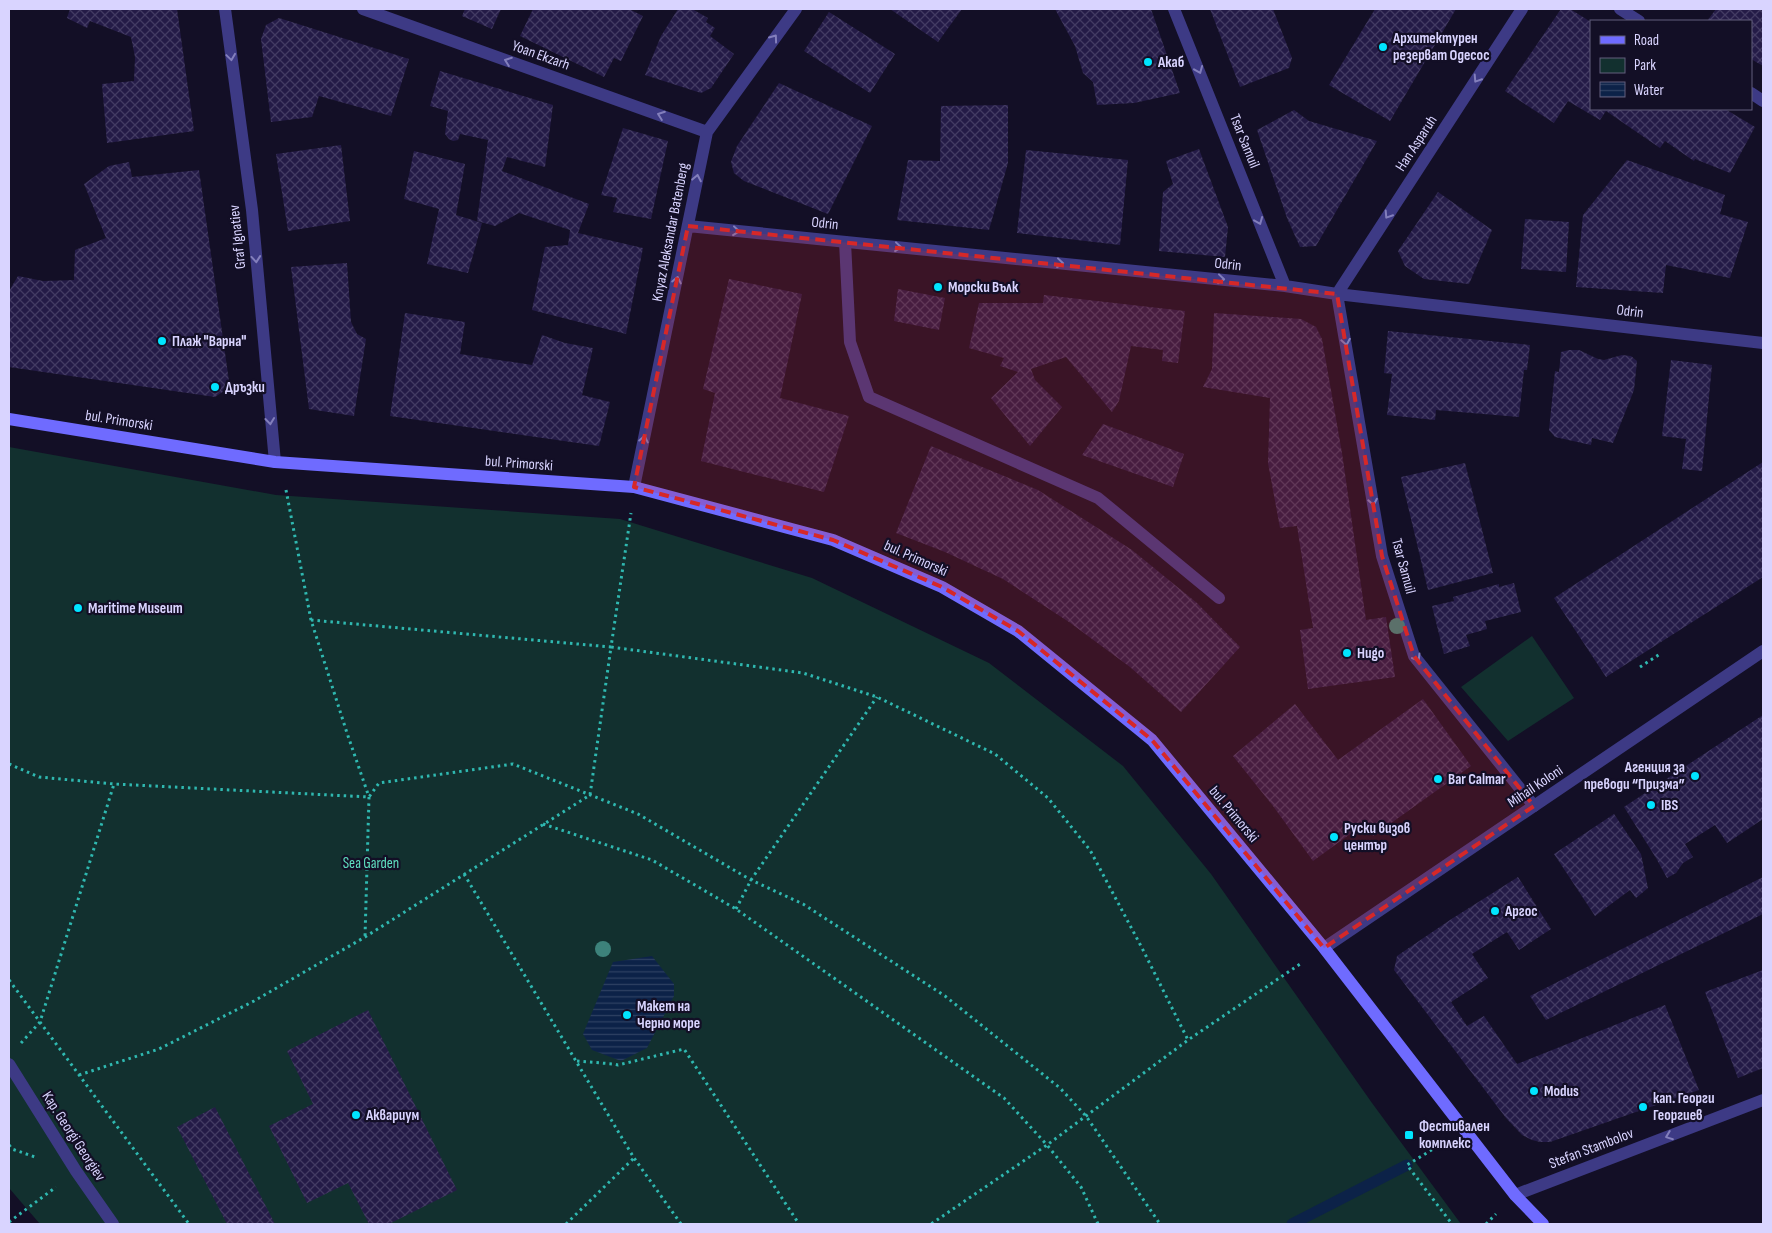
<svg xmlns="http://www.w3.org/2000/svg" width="1772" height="1233" viewBox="0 0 1772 1233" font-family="'Sofia Sans Condensed',sans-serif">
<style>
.green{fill:#12302f}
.water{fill:url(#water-rules)}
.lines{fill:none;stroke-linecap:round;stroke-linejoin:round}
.stream{stroke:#0c2248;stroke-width:11}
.building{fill:url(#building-cross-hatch)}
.path{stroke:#2fb8b0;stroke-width:3;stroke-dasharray:2.5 4;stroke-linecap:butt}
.service{stroke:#3d3a85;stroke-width:12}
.pedestrian{stroke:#3d3a85;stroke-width:12}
.minor{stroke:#3d3a85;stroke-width:12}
.tertiary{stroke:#3d3a85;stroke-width:12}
.secondary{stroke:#6f6bff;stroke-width:12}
.tree{fill:#3d827b}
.oneway{stroke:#837fbc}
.marked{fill:#d62828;fill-opacity:0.2;stroke:#d62828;stroke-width:4;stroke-dasharray:10 6;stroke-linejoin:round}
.poi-dot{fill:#00e5ff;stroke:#130f26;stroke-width:2}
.labels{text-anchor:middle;stroke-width:4.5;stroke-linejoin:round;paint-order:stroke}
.poi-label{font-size:15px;font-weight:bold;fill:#d9d4ff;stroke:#130f26;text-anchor:start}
.street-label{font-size:15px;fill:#d9d4ff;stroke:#130f26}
.park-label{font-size:15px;fill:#5fe0c0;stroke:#130f26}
</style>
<defs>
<pattern id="water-rules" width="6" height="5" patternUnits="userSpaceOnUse" patternTransform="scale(1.25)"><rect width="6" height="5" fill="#0c2248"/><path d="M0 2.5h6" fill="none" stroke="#2f4163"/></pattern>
<pattern id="building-cross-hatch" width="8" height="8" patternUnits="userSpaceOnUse" patternTransform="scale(1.25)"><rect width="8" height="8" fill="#241b47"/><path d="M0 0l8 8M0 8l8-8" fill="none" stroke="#433b63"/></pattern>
</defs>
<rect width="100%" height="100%" fill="#130f26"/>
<path class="green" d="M9 447 276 495 620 519 812 578 989 663 1123 766 1211 874 1372 1103 1461 1224H40L9 1188Z
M1532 636 1574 698 1508 741 1461 687Z"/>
<path class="water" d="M652 956 674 984V996L647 1048 621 1061 592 1050 583 1034 613 962Z"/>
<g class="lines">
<path class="stream" d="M1292 1224 1407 1165"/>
</g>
<path class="building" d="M70 9H177L194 131 107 143 102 84 134 81 135 57 131 37 90 21 87 28 67 18Z
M465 9H501L492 29 462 16Z
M533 9H629L643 16 621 61 614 58 604 77 520 36Z
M678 9H692L708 18 706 22 715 28 710 36 734 54 711 88 701 93 645 75 661 36Z
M890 9H962L938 42Z
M1055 9H1151L1180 93 1134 103 1097 105 1093 82 1083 73 1075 46Z
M1210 9H1273L1292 58 1289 68 1240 87Z
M1375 9H1456L1390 121 1329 85Z
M1561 9H1570L1591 22V109H1725L1755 127 1730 173 1695 159 1694 161 1665 141 1660 148 1606 111 1600 120 1568 101 1554 123 1505 91Z
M1716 9H1763V66L1751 59V21H1707Z
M829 12 895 54 870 93 804 51Z
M279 18 409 59 391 116 319 96 312 117 271 122 261 39 266 25Z
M440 71 553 105 545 167 507 157 502 171 589 204 578 233 643 248 626 334 532 310 545 247 568 245 570 230 519 213 495 226 477 221 488 140 460 134 458 140 453 141 449 139 445 134 448 111 430 106Z
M779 83 872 126 828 214 744 181 734 173 731 162 737 146Z
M1008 105V163L989 230 897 220 908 160 940 161 941 106Z
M1294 110 1309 121 1377 141 1316 246 1300 247 1287 218 1257 130Z
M623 128 668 141 651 219 613 212 617 198 601 195Z
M341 145 350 221 288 231 276 154Z
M1199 149 1228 227 1225 257 1159 251 1163 192 1173 184 1166 161Z
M1026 150 1128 160 1120 245 1017 233Z
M414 151 465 164 456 215 482 223 468 273 427 264 439 209 404 199Z
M1627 160 1725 195 1720 214 1748 222 1730 278 1666 265 1663 293 1576 287 1583 215Z
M129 162 132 177 199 170 229 381 224 391 215 397 9 367V291L18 276 43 281 74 280 75 250 106 238 84 184 109 166Z
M1438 192 1492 230 1469 284 1424 279 1405 266 1398 251Z
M1525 219 1569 222 1566 272 1521 269Z
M347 263 351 322 357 334 366 339 354 416 309 409 291 267Z
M729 279 802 294 780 398 849 416 824 492 701 461 715 393 703 389Z
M898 289 945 298 939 330 894 321Z
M1044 295 1185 311 1178 363 1162 361 1163 350 1131 346 1119 401 1112 412 1066 357 1031 369 1035 380 1062 407 1030 446 991 398 1018 372 1000 366 1004 358 969 348 979 303H1043Z
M405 313 465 322 460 354 532 365 542 335 565 343 593 348 582 395 610 402 599 446 390 416Z
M1214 313 1301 319 1316 327 1322 339 1342 453 1366 620 1386 617 1395 677 1308 689 1300 630 1313 628 1297 526 1280 528 1268 463 1270 398 1203 387 1212 369Z
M1388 331 1530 345 1527 370H1524L1519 417 1436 410 1435 420 1387 415 1392 374 1384 373Z
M1569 350H1579L1598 359 1604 360 1622 355 1631 356 1637 361 1634 390 1613 443 1592 438 1591 445 1555 437 1549 430 1555 371 1559 372 1561 352Z
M1671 360 1712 365 1702 471 1682 469 1686 439 1662 436Z
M1103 424 1184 454 1173 487 1082 455Z
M931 446 1038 490 1132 550 1197 603 1240 647 1181 712 1130 667 1069 622 1003 579 945 552 896 533Z
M1763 462V577L1606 677 1554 598Z
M1465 463 1493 573 1428 590 1401 477Z
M1514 583 1521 612 1485 621 1487 629 1466 635 1470 646 1444 654 1432 606 1454 601 1453 597 1499 584V587Z
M1423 699 1471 766 1373 836 1364 824 1313 861 1273 806 1233 756 1295 704 1338 760Z
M1763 715V819L1727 843 1715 825 1685 844 1693 857 1683 863 1676 873 1667 878 1656 858 1624 807Z
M1614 814 1641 854 1648 888 1636 898 1630 890 1595 916 1554 854Z
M1518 877 1551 929 1519 950 1507 932 1472 954 1488 978 1451 1002 1467 1026 1484 1016 1517 1064 1665 1005 1699 1090 1550 1142H1540L1532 1140 1522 1135 1506 1118 1394 970 1397 956 1450 920Z
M1763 877V914L1546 1020 1530 996Z
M1763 970V1068L1738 1078 1705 992Z
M368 1010 457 1190 389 1224H369L348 1183 307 1203 269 1126 313 1104 287 1051Z
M215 1107 275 1224H227L177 1127Z"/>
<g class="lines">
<path class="path" d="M286 490 311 620 347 733 369 797 365 937
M311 620 611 647 631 513
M1640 667 1660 654
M9 764 39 777 114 784 369 797 379 783 513 764 638 814 751 880 803 904 945 996 1060 1088 1086 1116 1160 1224
M543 824 652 860 736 909 1004 1098 1047 1145 931 1224
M464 874 634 1158 681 1224
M736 909 751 880 877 697
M9 980 189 1224
M21 1043 40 1022 114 784
M577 1061 613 1064 618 1065 684 1049 799 1224
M79 1075 159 1049 254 1001 365 937 590 795 611 647 803 673 877 697 995 754 1048 798 1090 850 1142 948 1188 1040
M1443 1143 1407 1165 1452 1224
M9 1145 12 1149 35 1157
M9 1222 56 1187
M566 1224 634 1158
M1098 1224 1081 1187 1047 1145 1188 1040 1303 962
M1486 1224 1496 1214"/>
<path class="service" d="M845 242 850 342 869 397 1098 498 1219 598"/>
<path class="pedestrian" d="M9 1064 76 1171 113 1224"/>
<path class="minor" d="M225 9 252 210 275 462
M363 9 707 132
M1174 9 1285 286
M1620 9 1639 21
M1751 93 1763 101
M688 226 1285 286 1337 294 1763 343
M1337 294 1382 556 1414 656 1534 806
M1337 294 1522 9
M634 487 707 132 796 9
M1515 1195 1763 1100"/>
<path class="tertiary" d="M1324 948 1763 651"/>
<path class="secondary" d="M9 419 275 462 634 487 833 540 942 587 1018 631 1152 740 1324 948 1515 1195 1543 1224"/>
</g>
<g class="tree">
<circle cx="1397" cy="626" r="8"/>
<circle cx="603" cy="949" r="8"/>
</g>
<defs><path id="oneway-chevron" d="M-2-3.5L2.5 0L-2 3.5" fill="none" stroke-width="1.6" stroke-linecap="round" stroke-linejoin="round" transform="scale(1.25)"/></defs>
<g class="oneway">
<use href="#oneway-chevron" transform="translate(774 38) rotate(-54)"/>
<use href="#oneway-chevron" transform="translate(231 57) rotate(82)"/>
<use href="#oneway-chevron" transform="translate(508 61) rotate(-160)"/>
<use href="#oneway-chevron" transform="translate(1199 70) rotate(68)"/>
<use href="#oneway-chevron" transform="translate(1477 79) rotate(123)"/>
<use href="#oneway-chevron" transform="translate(661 115) rotate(-160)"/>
<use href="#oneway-chevron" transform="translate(697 178) rotate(-79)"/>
<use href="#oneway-chevron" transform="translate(1388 215) rotate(123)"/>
<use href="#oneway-chevron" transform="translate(1259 221) rotate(68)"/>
<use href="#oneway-chevron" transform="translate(736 231) rotate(6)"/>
<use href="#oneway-chevron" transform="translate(898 247) rotate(6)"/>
<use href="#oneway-chevron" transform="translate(256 259) rotate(85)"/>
<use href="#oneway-chevron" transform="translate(1060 263) rotate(6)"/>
<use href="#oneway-chevron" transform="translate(1221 279) rotate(6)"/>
<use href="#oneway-chevron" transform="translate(677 280) rotate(-78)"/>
<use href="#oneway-chevron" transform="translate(1346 342) rotate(80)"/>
<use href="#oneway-chevron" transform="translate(270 421) rotate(84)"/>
<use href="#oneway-chevron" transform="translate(644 439) rotate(-78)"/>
<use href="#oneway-chevron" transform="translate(1373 502) rotate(80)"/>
<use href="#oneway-chevron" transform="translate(1417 658) rotate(59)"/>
<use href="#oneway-chevron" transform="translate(1669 1136) rotate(159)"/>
</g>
<path class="marked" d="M688 226 1337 294 1382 556 1414 656 1534 806 1324 948 1152 740 1018 631 942 587 833 540 634 487Z"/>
<g class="poi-dot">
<circle cx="1383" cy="47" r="5"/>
<circle cx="1148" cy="62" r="5"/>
<circle cx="938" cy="287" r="5"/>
<circle cx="162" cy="341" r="5"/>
<circle cx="215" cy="387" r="5"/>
<circle cx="78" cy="608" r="5"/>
<circle cx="1347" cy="653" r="5"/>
<circle cx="1695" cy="776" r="5"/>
<circle cx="1438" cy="779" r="5"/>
<circle cx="1651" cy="805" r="5"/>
<circle cx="1334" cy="837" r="5"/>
<circle cx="1495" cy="911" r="5"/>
<circle cx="627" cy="1015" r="5"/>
<circle cx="1534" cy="1091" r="5"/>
<circle cx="1643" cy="1107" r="5"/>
<circle cx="356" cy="1115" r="5"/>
<rect x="1404" y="1130" width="10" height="10" rx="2.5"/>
</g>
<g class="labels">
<g class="poi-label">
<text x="1393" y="43">Архитектурен<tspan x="1393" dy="17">резерват Одесос</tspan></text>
<text x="1158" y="67">Акаб</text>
<text x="948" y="292">Морски Вълк</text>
<text x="172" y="346">Плаж "Варна"</text>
<text x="225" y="392">Дръзки</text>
<text x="88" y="613">Maritime Museum</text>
<text x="1357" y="658">Hugo</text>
<text x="1685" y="772" text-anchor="end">Агенция за<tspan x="1685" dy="17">преводи “Призма”</tspan></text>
<text x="1448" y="784">Bar Calmar</text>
<text x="1661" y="810">IBS</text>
<text x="1344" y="833">Руски визов<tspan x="1344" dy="17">център</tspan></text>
<text x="1505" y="916">Аргос</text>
<text x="637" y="1011">Макет на<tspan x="637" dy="17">Черно море</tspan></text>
<text x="1544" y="1096">Modus</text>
<text x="1653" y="1103">кап. Георги<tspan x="1653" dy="17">Георгиев</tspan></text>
<text x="366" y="1120">Аквариум</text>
<text x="1419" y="1131">Фестивален<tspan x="1419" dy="17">комплекс</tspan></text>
</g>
<g class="street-label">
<text transform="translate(541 55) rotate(20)" y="5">Yoan Ekzarh</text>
<text transform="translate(1245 141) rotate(68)" y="5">Tsar Samuil</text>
<text transform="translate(1416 143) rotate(-57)" y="5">Han Asparuh</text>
<text transform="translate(825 223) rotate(6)" y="5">Odrin</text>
<text transform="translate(670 232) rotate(-79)" y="5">Knyaz Aleksandar Batenberg</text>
<text transform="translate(237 237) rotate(-96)" y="5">Graf Ignatiev</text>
<text transform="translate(1228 264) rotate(6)" y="5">Odrin</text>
<text transform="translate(1630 311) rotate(7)" y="5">Odrin</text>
<text transform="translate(119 420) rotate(9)" y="5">bul. Primorski</text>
<text transform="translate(519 463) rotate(4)" y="5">bul. Primorski</text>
<text transform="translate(916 558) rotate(24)" y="5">bul. Primorski</text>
<text transform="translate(1404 566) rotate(75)" y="5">Tsar Samuil</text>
<text transform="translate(1535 786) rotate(-34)" y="5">Mihail Koloni</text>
<text transform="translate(1234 814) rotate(50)" y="5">bul. Primorski</text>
<text transform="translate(74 1136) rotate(57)" y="5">Kap. Georgi Georgiev</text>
<text transform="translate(1591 1148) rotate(-21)" y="5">Stefan Stambolov</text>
</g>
<g class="park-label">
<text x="371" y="868">Sea Garden</text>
</g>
</g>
<rect width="1772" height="1233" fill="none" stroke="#d9d4ff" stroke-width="20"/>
<rect x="1590" y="20" width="162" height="90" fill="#130f26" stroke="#625e7d"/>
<rect x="1600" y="36" width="25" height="8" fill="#6f6bff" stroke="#625e7d"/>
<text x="1634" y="45" font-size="15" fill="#d9d4ff">Road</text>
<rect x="1600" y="58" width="25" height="15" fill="#12302f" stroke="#625e7d"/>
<text x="1634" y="70" font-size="15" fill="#d9d4ff">Park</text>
<rect x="1600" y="82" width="25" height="15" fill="url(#water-rules)" stroke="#625e7d"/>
<text x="1634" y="95" font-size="15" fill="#d9d4ff">Water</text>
</svg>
